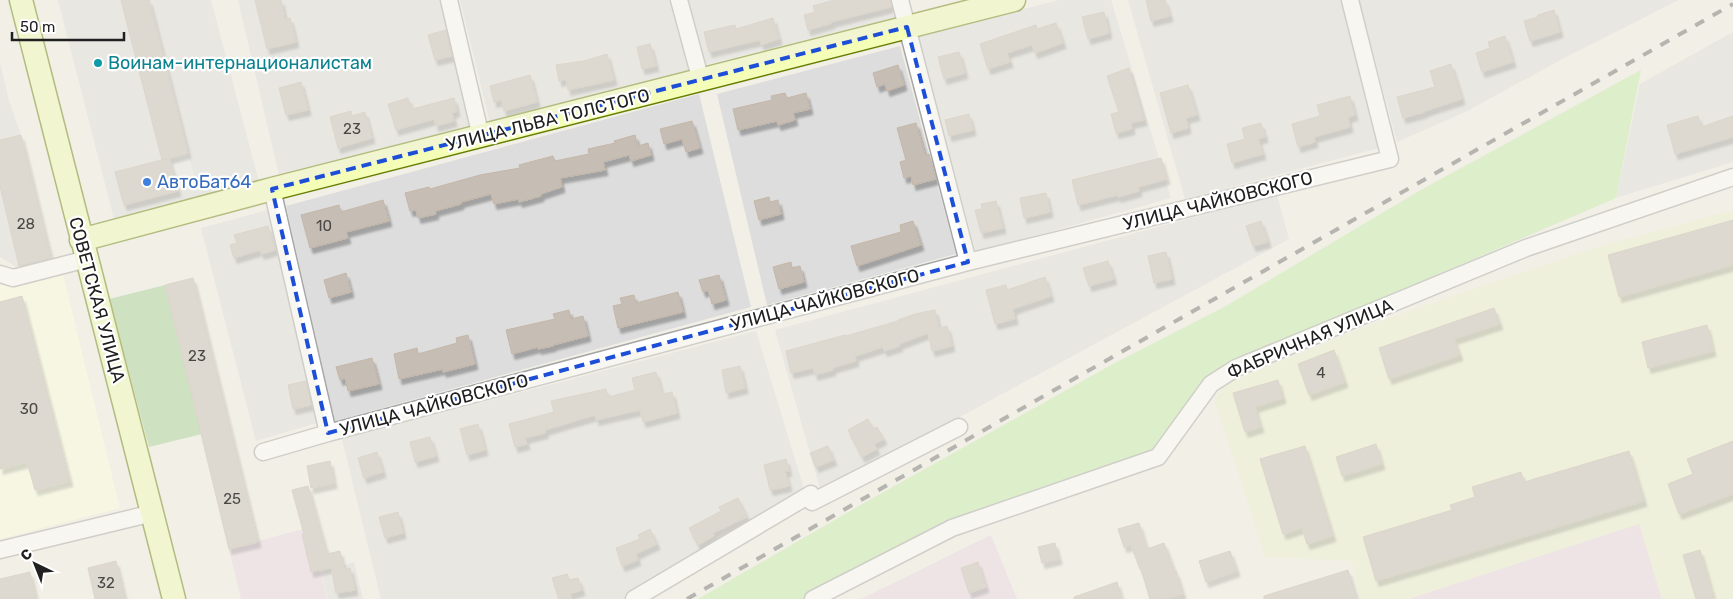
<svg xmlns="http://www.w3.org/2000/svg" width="1733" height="599" viewBox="0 0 1733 599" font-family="Rubik,sans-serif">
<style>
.residential{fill:#dedddd}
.industrial{fill:#ebd7e6}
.education{fill:#fcffe1}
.farmland{fill:#ecf1d0}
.grass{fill:#c5eea9}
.forest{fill:#a4d398}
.parking{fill:#e8e8e8}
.building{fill:#c6beb5;stroke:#c4b6a7;filter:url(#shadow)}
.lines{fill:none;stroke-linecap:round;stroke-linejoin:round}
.street-casing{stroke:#a7a7a7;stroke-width:19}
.secondary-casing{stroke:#667e00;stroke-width:25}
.street{stroke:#fff;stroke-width:16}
.secondary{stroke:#f4feb7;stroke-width:22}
.rail{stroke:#6e6e6e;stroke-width:4;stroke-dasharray:10 10;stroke-linecap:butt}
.marked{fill:none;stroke:#1d4ed8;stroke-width:4;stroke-dasharray:10 6;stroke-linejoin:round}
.culture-dot{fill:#0f9aa8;stroke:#fff;stroke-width:2}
.shop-dot{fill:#3f7fe0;stroke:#fff;stroke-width:2}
.labels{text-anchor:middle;stroke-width:4.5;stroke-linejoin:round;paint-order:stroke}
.number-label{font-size:15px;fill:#4a4845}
.culture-label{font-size:18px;fill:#0d838f;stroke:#fff;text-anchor:start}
.street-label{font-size:18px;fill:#202020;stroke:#fff}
.shop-label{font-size:18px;fill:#366cbe;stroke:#fff;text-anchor:start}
</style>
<defs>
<filter id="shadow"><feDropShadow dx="3" dy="5.5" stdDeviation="1" flood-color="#0004"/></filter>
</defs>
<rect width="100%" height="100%" fill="#f1efe6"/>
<path class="residential" d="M58 0H211L259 182 114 219Z
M238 0H440L470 126 279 175Z
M460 0H669L689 73 490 123Z
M686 0H891L896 17 704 65Z
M1059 0H1111L1171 198 976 252 918 36Z
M1128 0H1342L1379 148 1185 199Z
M1359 0H1679L1566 57 1467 111 1397 142Z
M1733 32V162L1616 198 1640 84Z
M900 46 956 254 767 305 717 94Z
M0 63 9 101 21 135 0 140Z
M699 94 751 307 335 421 286 206Z
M0 186 20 269 0 257Z
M1277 195 1289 239 821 492 775 330Z
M268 210 320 422 256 441 201 228Z
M756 331 804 489 624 599H381L342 439Z
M354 562 363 599H328L321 572Z"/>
<path class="industrial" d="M1640 523 1662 599H1408Z
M310 527 327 599H241L229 549Z
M991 535 1017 599H861Z"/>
<path class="education" d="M61 266 120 508 0 539V282Z"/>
<path class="farmland" d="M1733 210V599H1662L1639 524 1408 599H1360L1352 561 1265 557 1214 399 1226 383 1375 323 1587 250Z"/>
<path class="grass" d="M1641 70 1616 198 1243 358 1158 446 1144 454 881 559 803 599H698L864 503 1113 364 1226 306 1419 191Z"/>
<path class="forest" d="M165 285 202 434 149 447 109 299Z"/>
<path class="parking" d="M188 153 197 186 178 191 169 158Z"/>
<path class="building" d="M121 0H149L188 153 162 160Z
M255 0H281L285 19 290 18 296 42 267 49Z
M834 0H890L891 7 831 22 832 23 808 30 804 15 815 12 813 6Z
M1146 0H1165L1170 16 1151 21Z
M1554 10 1560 32 1530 41 1524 21 1538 17V15Z
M1104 12 1109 33 1088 39 1082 17Z
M773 18 779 39 761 45 760 40 709 52 704 32 735 25 736 29Z
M1056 23 1063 43 1035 53 1032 45 1007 53 1010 62 988 69 980 44 1036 25 1037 29Z
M446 30 452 56 435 60 428 35Z
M1505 36 1513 62 1482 72 1476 53 1490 48 1488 42Z
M650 44 656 66 642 69 637 47Z
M959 52 965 73 944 79 938 57Z
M607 54 614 80 568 90 566 79 559 81 556 65 584 61Z
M1451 64 1462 99 1425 111V112L1403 118 1397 97 1435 87 1430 71Z
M898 65 904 85 887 91 885 84 877 87 873 73Z
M1129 68 1144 120 1131 123 1132 129 1116 133 1111 114 1119 112 1107 76Z
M530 75 537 102 504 111 501 100 494 102 490 86Z
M301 82 308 110 286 115 279 88Z
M1188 85 1197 115 1186 118 1188 128 1171 133 1160 93Z
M785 93 787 98 806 93 810 109 793 113 795 120 778 125 777 121 738 130 733 109 772 100 771 96Z
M1350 96 1355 115 1348 117 1350 127 1314 137 1315 142 1298 147 1292 124 1320 116 1317 105Z
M408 98 412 109 454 98 457 111 452 113 454 121 436 126 434 119 396 130 388 104Z
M351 111 352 116 365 112 372 138 338 148 330 117Z
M969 114 973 130 949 136 945 120Z
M1698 116 1701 127 1733 116V137L1675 154 1667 125Z
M692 121 700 148 686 152 682 139 664 144 660 129Z
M916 123 925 155 929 154 936 179 913 185 911 176 904 178 900 162 906 160 897 128Z
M1261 123 1265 137 1258 139 1263 154 1232 163 1227 144 1245 139 1242 128Z
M21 135 51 258 19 266 0 186V140Z
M635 135 638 146 648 143 651 155 631 161 629 155 603 162 605 170 560 178 562 187 541 194V196L519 202V199L494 204 491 194 461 202V204L435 211 436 214 418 218 416 210 410 211 405 193 429 187 430 189 480 175 520 168 519 165 553 156 555 161 589 154 588 149 615 143 614 141Z
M169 158 178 191 124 205 115 172Z
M1161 158 1167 179 1138 187 1139 191 1118 197 1117 195 1078 205 1072 180Z
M1046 193 1050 212 1024 218 1020 198Z
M769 197 770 202 778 200 781 214 759 220 754 201Z
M383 200 389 221 346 232 348 238 310 248 301 215 339 205 341 212Z
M996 201 1003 228 981 233 975 210 982 209 981 204Z
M1733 220V265L1619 297 1608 255Z
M913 221 921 245 857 266 851 246 901 232 900 225Z
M1261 221 1268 242 1253 246 1246 226Z
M268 226 275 250 261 254 260 250 234 258 230 245 237 243 234 235Z
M1166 252 1172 279 1154 283 1148 256Z
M1108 261 1114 279 1089 286 1083 268Z
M791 262 792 268 800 266 804 282 779 289 773 267Z
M346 273 351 292 329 298 324 280Z
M719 275 726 300 712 304 708 290 703 292 699 280Z
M1045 277 1051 296 1013 309 1015 319 995 324 986 290 1006 285 1007 290Z
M193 278 258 542 229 549 165 285Z
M678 292 683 312 618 328 613 306 622 304 620 298 634 295 636 303Z
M22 296 70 481 35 490 27 462 0 469V302Z
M1494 308 1500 324 1454 339 1460 355 1389 379 1379 348Z
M569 310 571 319 583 316 588 336 553 345V346L538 349V347L512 354 506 330 555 319 553 314Z
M935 310 939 328 947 326 952 346 932 351 928 333 899 344 900 346 884 351 883 347 855 356 856 361 832 368 833 370 815 375 813 368 791 373 786 351 845 335 846 336 898 321V320L915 314Z
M1707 325 1713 351 1648 368 1642 342Z
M468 335 475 364 443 372V369L399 379 394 354 417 348 418 354 457 343 456 338Z
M1334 350 1345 382 1309 395 1298 364Z
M372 358 379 384 348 391 345 378 340 380 336 367Z
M740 366 745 388 726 393 722 370Z
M656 372 662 394 672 392 677 413 643 422 640 410 596 420 595 415 545 430V433L525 438 527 444 515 447 509 424 554 412 551 401 606 389 608 397 635 390 632 378Z
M1278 380 1283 398 1255 407 1261 427 1245 432 1233 393Z
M306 381 311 405 293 409 288 385Z
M868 419 873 429 877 427 884 439 874 444 877 449 862 457 848 430Z
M478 424 485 450 467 455 460 429Z
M430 437 436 456 415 462 410 442Z
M1733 441V494L1679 514 1668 484 1693 474 1687 459Z
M1376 444 1382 464 1342 476 1336 457Z
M828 446 834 460 816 467 810 453Z
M1305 446 1333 536 1307 544 1302 528 1283 534 1260 459Z
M1629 451 1644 501 1376 581 1363 537 1452 510 1450 505 1475 497 1472 487 1521 472 1524 482Z
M377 452 383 472 364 478 358 458Z
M786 459 789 471H785L789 486 770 490 764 465Z
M330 461 334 483 311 488 307 466Z
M308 486 327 554 340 551 344 569 350 568 355 590 336 593 331 567 311 572 302 534H304L292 490Z
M738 498 747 517 713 533 714 536 698 545 689 528 721 511 719 507Z
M398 512 403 533 385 538 379 517Z
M1139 523 1147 549 1164 543 1175 572 1176 571 1183 594 1163 599H1150L1141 569H1140L1131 545 1124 547 1118 529Z
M650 529 657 544 636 554 638 560 622 566 616 548 640 539 638 535Z
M1055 543 1059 559 1042 563 1038 547Z
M1700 550 1714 599H1696L1683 555Z
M1230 551 1237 571 1206 582 1199 561Z
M116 561 125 599H95L88 568Z
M978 562 986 587 969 593 961 568Z
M1348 570 1357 599H1264V596Z
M30 572 36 599H0V579Z
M567 574 569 580 578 578 582 590 570 594 572 599H559L552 578Z
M1117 582 1122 599H1074V597Z"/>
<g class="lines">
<g class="street-casing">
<path id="street" d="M449 0 481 137
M679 0 701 81
M900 0 968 262
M272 189 328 433
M0 274 13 278 87 259
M263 452 328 433 968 262 1390 159 1350 0
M0 550 153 513
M634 599 811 494 812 502 959 427
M813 599 952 528 1158 457 1211 384 1236 368 1526 248 1733 177"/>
</g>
<g class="secondary-casing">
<path id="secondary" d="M21 0 174 599
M81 240 272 189 1014 0"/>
</g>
<use href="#street" class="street"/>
<use href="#secondary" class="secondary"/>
<path class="rail" d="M687 599 1733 4"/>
</g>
<path d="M0 0H1733V599H0ZM907 27 968 262 328 433 272 189Z" fill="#f1efe6" fill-opacity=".55" fill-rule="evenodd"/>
<path class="marked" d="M907 27 968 262 328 433 272 189Z"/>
<circle class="culture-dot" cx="98" cy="63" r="5"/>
<circle class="shop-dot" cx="147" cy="182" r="5"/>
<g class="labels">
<g class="number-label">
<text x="352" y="134">23</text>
<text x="26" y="229">28</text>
<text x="324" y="231">10</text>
<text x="197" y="361">23</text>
<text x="1321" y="378">4</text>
<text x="29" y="414">30</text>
<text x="232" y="504">25</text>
<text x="106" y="588">32</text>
</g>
<g class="culture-label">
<text x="108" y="69">Воинам-интернационалистам</text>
</g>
<g class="street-label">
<text transform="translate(548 120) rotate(-14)" y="6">УЛИЦА ЛЬВА ТОЛСТОГО</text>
<text transform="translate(1218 201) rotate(-14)" y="6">УЛИЦА ЧАЙКОВСКОГО</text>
<text transform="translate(97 300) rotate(75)" y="6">СОВЕТСКАЯ УЛИЦА</text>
<text transform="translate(825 300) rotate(-15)" y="6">УЛИЦА ЧАЙКОВСКОГО</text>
<text transform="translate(1310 339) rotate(-23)" y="6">ФАБРИЧНАЯ УЛИЦА</text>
<text transform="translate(434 405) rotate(-15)" y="6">УЛИЦА ЧАЙКОВСКОГО</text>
</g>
<g class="shop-label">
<text x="157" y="188">АвтоБат64</text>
</g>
</g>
<g transform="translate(35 564) rotate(317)" stroke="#ffffff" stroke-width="4" paint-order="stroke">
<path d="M0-4L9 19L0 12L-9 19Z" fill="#202020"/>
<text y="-8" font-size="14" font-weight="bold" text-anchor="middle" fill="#202020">С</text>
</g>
<path d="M12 32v8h112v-8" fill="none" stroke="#202020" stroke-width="2.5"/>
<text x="20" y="32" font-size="15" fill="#202020" stroke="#ffffff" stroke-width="4" paint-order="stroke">50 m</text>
</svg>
